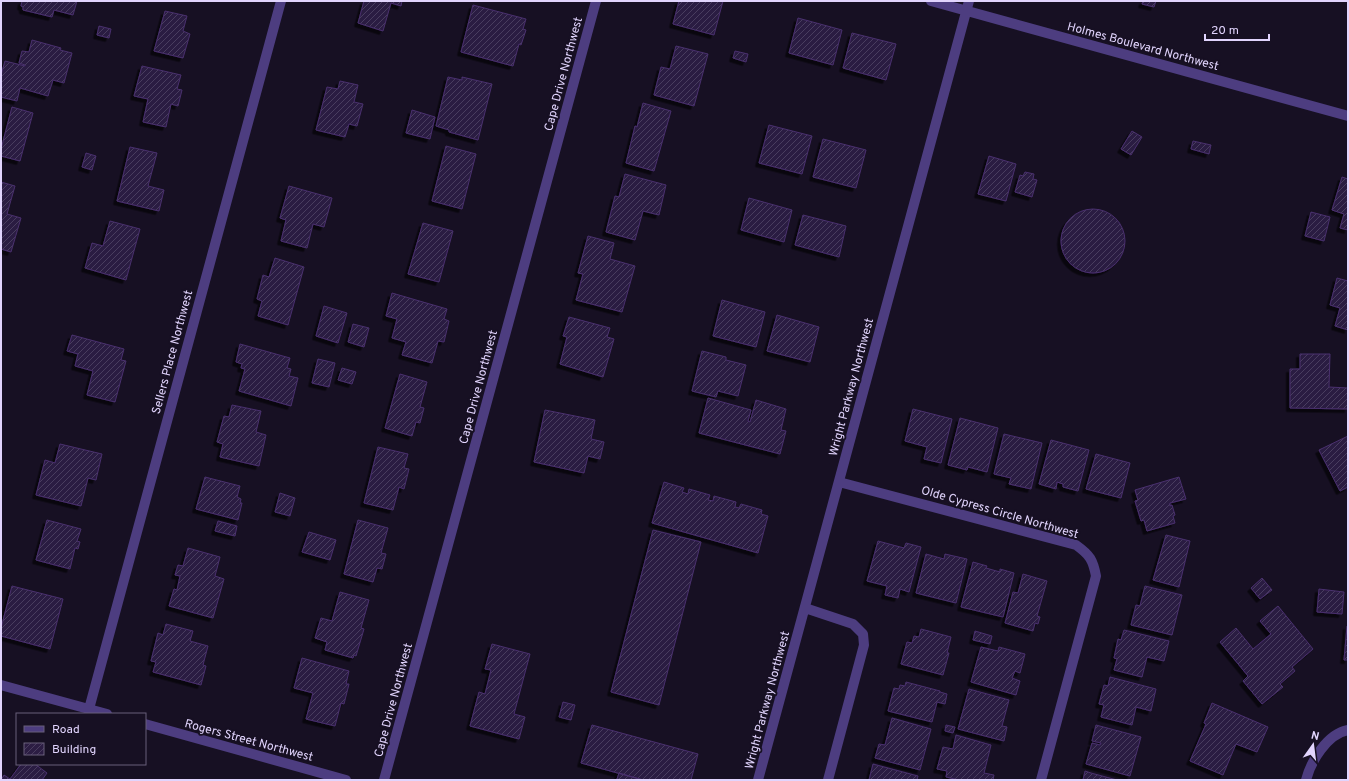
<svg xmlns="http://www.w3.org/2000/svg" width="1349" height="781" viewBox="0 0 1349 781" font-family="Overpass,sans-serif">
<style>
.building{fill:url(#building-hatch);stroke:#49306e;filter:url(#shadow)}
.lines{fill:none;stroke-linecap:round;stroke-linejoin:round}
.minor{stroke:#4d3d80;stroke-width:10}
.labels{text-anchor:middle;stroke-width:4;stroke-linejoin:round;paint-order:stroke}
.street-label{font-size:12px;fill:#e1d4fd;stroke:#171023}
</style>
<defs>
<pattern id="building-hatch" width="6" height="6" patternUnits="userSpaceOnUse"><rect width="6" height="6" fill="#2c1d43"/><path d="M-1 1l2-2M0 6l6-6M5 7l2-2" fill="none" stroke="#4a3d5f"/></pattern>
<filter id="shadow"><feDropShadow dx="-3.5" dy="3.5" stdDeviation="0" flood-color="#0009"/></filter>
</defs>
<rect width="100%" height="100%" fill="#171023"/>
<path class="building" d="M22 1H77L73 15 54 10 52 17 23 10V7L21 6Z
M364 1H402L401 6 391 3 383 31 358 23Z
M679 1H723L714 35 673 24Z
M1143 1H1156L1154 7 1142 4Z
M473 5 526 19 523 29 526 30 521 45 519 44 513 66 461 52Z
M165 11 187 16 183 31 190 34 183 58 154 51Z
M798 18 842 30 833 65 789 53Z
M99 26 111 29 109 38 97 35Z
M852 33 896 44 886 80 843 68Z
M32 40 61 48 60 50 72 53 64 83 53 80 48 96 20 88 17 101 1 97V75L5 61 25 66V65L19 63 22 51 29 52Z
M676 46 708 54 694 106 654 95 661 67 670 69Z
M735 51 748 54 746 62 733 58Z
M142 66 181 75 177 89 182 90 178 106 171 104 166 127 143 122 148 99 134 96Z
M448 77 462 80V77L492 84 478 140 449 132V130L436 126Z
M340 81 358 85 354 102 363 104 357 126 349 124 345 137 316 130 327 87 338 89Z
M643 103 671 111 654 171 626 163 635 126 637 127Z
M12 107 33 113 20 161 1 156V149Z
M412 110 435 117 430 139 406 133Z
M769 125 812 136 802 174 759 163Z
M1132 131 1142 137 1131 155 1121 149Z
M823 139 866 150 856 188 813 177Z
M1193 141 1211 145 1209 154 1191 149Z
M446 146 476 154 462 209 432 201Z
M130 147 157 153 148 186 164 190 159 211 117 201Z
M86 153 96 156 92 170 82 167Z
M989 156 1016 164 1006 201 978 194Z
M1025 172 1034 174 1033 179 1037 180 1032 197 1015 192 1020 175 1023 176Z
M625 174 666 185 659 215 643 211 635 240 606 232 615 196 619 197Z
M1342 177 1348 179V230L1340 228 1344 214 1332 210Z
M1 182 15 186 7 214 21 218 11 252 1 249Z
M289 186 332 198 324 227 313 224 307 248 281 241 286 220 280 218Z
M749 198 792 210 784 242 741 230Z
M1061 241a32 32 0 1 1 64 0a32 32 0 1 1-64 0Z
M1311 212 1330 217 1324 241 1305 236Z
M803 215 846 226 839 257 795 245Z
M110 221 140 229 126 280 85 268 92 243 103 246Z
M423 223 453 231 439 282 408 274Z
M588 236 614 243 610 259 635 266 622 312 576 300 583 274 578 273Z
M275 258 304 267 288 325 258 316 262 301 257 299 263 275 269 277Z
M1337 278 1348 281V330L1335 326 1340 308 1330 305Z
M392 293 447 309 444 319 449 321 444 342 438 341 432 363 402 355 406 342 392 338 397 319 386 316Z
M722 300 765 312 756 347 713 336Z
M324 306 347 313 338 343 316 336Z
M777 315 819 327 810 362 767 351Z
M569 317 610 328 607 337 614 339 603 377 560 364 567 337 563 336Z
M353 324 369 328 364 347 348 342Z
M72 335 124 349 121 360 126 361 115 402 87 395 93 371 75 366 78 354 67 351Z
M240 344 290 358 287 368 291 369 289 376 298 378 291 406 239 391 245 369 241 368 242 364 236 362Z
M702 351 726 357V360L746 365 738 396 718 391 716 397 692 391Z
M1300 354H1330L1329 387 1348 388V409L1290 408V369H1300Z
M318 359 335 363 329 387 312 383Z
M342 368 356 372 352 384 338 380Z
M400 374 427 382 420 407 424 408 420 423 416 422 412 436 385 428Z
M708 398 751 410 748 421 750 422 756 400 786 409 781 430 786 431 780 454 699 433Z
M232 405 261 411 256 432 266 435 259 466 220 457 223 444 217 442 224 416 229 417Z
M913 409 952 419 941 463 924 459 927 447 905 441Z
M545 410 595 420 591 439 604 442 600 459 588 456 584 473 534 462Z
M960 418 998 428 987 472 968 467 967 470 948 465Z
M1004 434 1042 443 1031 489 1009 484 1011 478 994 474Z
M1348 436V487L1340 491 1319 450Z
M1051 440 1089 450 1078 491 1063 487V484L1057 482 1056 489 1039 484Z
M60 444 102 454 96 480 88 478 81 506 36 495 45 460 55 463Z
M378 447 408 454 404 468 409 469 404 489 399 487 393 510 364 503Z
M1096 454 1130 463 1121 498 1086 489Z
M205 477 240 486 237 497 241 499 240 503H242L238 520 196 509Z
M1179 477 1186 499 1170 503V506L1172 505 1175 515 1173 516 1175 523 1147 531 1144 520 1141 521 1135 501 1138 500 1135 490Z
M664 482 684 488 682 492 688 494 689 489 710 495 708 500 713 501 714 496 736 502 735 507 739 508 741 504 762 510 761 514 768 516 758 553 652 523Z
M280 493 295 498 290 516 275 512Z
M47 520 81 529 77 541 80 542 78 549 75 548 70 569 36 560Z
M358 520 388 528 381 553 386 554 382 569 377 568 373 582 344 574Z
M218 521 237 526 235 536 215 531Z
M653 530 701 542 659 705 611 692Z
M309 532 336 540 330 560 302 552Z
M1166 535 1190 541 1179 587 1153 580Z
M878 541 904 548 906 543 921 547 909 592 900 589 898 598 885 595 887 586 867 581Z
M188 548 220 557 215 576 224 579 213 618 169 606 174 589 177 590 180 576 175 575 178 565 183 566Z
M926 554 944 559 945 554 967 559 956 603 916 593Z
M973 562 987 566 986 568 1000 572V569L1014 573 1003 617 961 607Z
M1023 574 1047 581 1037 616 1040 617 1038 624 1035 623 1033 631 1005 623 1013 592 1018 593Z
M1262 578 1272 590 1260 599 1251 588Z
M12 586 63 599 50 649 1 636V628Z
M1145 586 1182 595 1172 635 1131 625 1136 605 1140 606Z
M1319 589 1344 592 1342 614 1317 612Z
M340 592 369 600 361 628 364 629 356 656 354 655 353 658 325 650 327 642 315 638 321 618 332 621Z
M1278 606 1313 649 1292 667 1295 671 1280 684 1283 687 1262 704 1243 681 1248 676 1220 642 1236 628 1253 649 1271 634 1260 621Z
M166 624 193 631 190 641 208 646 203 665 206 666 201 685 153 672 156 662 151 661 158 633 163 635Z
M1347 626H1348V660H1344Z
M921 629 951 637 947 653H949L943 675 901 664 907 642 912 643 914 636 919 637Z
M1124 630 1169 641 1164 661 1147 657 1142 677 1114 670 1117 659 1114 658 1118 639 1121 640Z
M975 631 992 636 990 644 973 640Z
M492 644 530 654 514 714 525 717 519 739 470 726 479 692 485 694 491 670 485 669Z
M981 647 998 651 999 647 1025 654 1020 673 1015 671 1012 678 1020 681 1016 695 971 682Z
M302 658 349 671 346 684H349L344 704 341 703 335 726 306 719 313 693 294 688Z
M1110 677 1156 689 1151 711 1136 707 1132 725 1101 717 1104 705 1099 704 1104 685 1108 686Z
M906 682 940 691V692L947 694 945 704 937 702 932 722 888 711 894 688 899 689 900 685 905 686Z
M969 689 1009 700 1002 726 1007 727 1004 741 958 729Z
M563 702 575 705 571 720 559 717Z
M1212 703 1268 727 1257 752 1236 744 1223 775 1190 761 1206 724 1204 723Z
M892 718 931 729 920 770 875 758 879 744 885 745Z
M592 725 698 754 691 780H643L581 763Z
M946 725 955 727 953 733 945 731Z
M1096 725 1141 737 1130 776 1086 764 1092 743 1100 745 1101 743 1092 741Z
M956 735 991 745 984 773 994 775 993 780H959L946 777 947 771 937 769 943 747 953 749Z
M21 764H35L47 773 42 780H1L4 775 10 779Z
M873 764 918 776 917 780H869Z
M1085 771 1091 773 1117 780H1083Z
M619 773 643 780H622L617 779Z"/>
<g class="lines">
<path class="minor" d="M931 1 1348 116
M839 482 1076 545C1090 555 1093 560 1096 576L1041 780
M805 608 853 624 863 634 864 645 828 780
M1 685 107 714
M89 709 281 1
M145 724 346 780
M384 780 596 1
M758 780 969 1
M1306 780C1311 761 1327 734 1348 730"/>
</g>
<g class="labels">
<g class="street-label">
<text transform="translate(1143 46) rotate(15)" y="4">Holmes Boulevard Northwest</text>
<text transform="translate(563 74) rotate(-75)" y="4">Cape Drive Northwest</text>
<text transform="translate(172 352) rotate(-75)" y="4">Sellers Place Northwest</text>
<text transform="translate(478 387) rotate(-75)" y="4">Cape Drive Northwest</text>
<text transform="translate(851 387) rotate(-75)" y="4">Wright Parkway Northwest</text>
<text transform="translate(1000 512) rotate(16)" y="4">Olde Cypress Circle Northwest</text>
<text transform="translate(393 700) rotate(-75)" y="4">Cape Drive Northwest</text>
<text transform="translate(767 700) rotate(-75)" y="4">Wright Parkway Northwest</text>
<text transform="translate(249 740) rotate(15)" y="4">Rogers Street Northwest</text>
</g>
</g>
<rect width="1349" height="781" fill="none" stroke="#e1d4fd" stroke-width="4"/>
<rect x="16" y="713" width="130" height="52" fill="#171023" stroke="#685e7a"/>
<rect x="24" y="726" width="20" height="6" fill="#4d3d80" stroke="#685e7a"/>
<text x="52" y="733" font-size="12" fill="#e1d4fd">Road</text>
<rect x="24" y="743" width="20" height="12" fill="url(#building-hatch)" stroke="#685e7a"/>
<text x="52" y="753" font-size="12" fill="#e1d4fd">Building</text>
<g transform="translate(1313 745) rotate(14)" stroke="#171023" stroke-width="3" paint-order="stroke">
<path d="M0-3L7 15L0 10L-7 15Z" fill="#e1d4fd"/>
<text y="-6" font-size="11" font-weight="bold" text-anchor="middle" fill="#e1d4fd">N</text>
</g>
<path d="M1205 34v6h64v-6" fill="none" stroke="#e1d4fd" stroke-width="2"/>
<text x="1211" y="34" font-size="12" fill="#e1d4fd" stroke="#171023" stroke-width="3" paint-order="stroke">20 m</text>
</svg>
